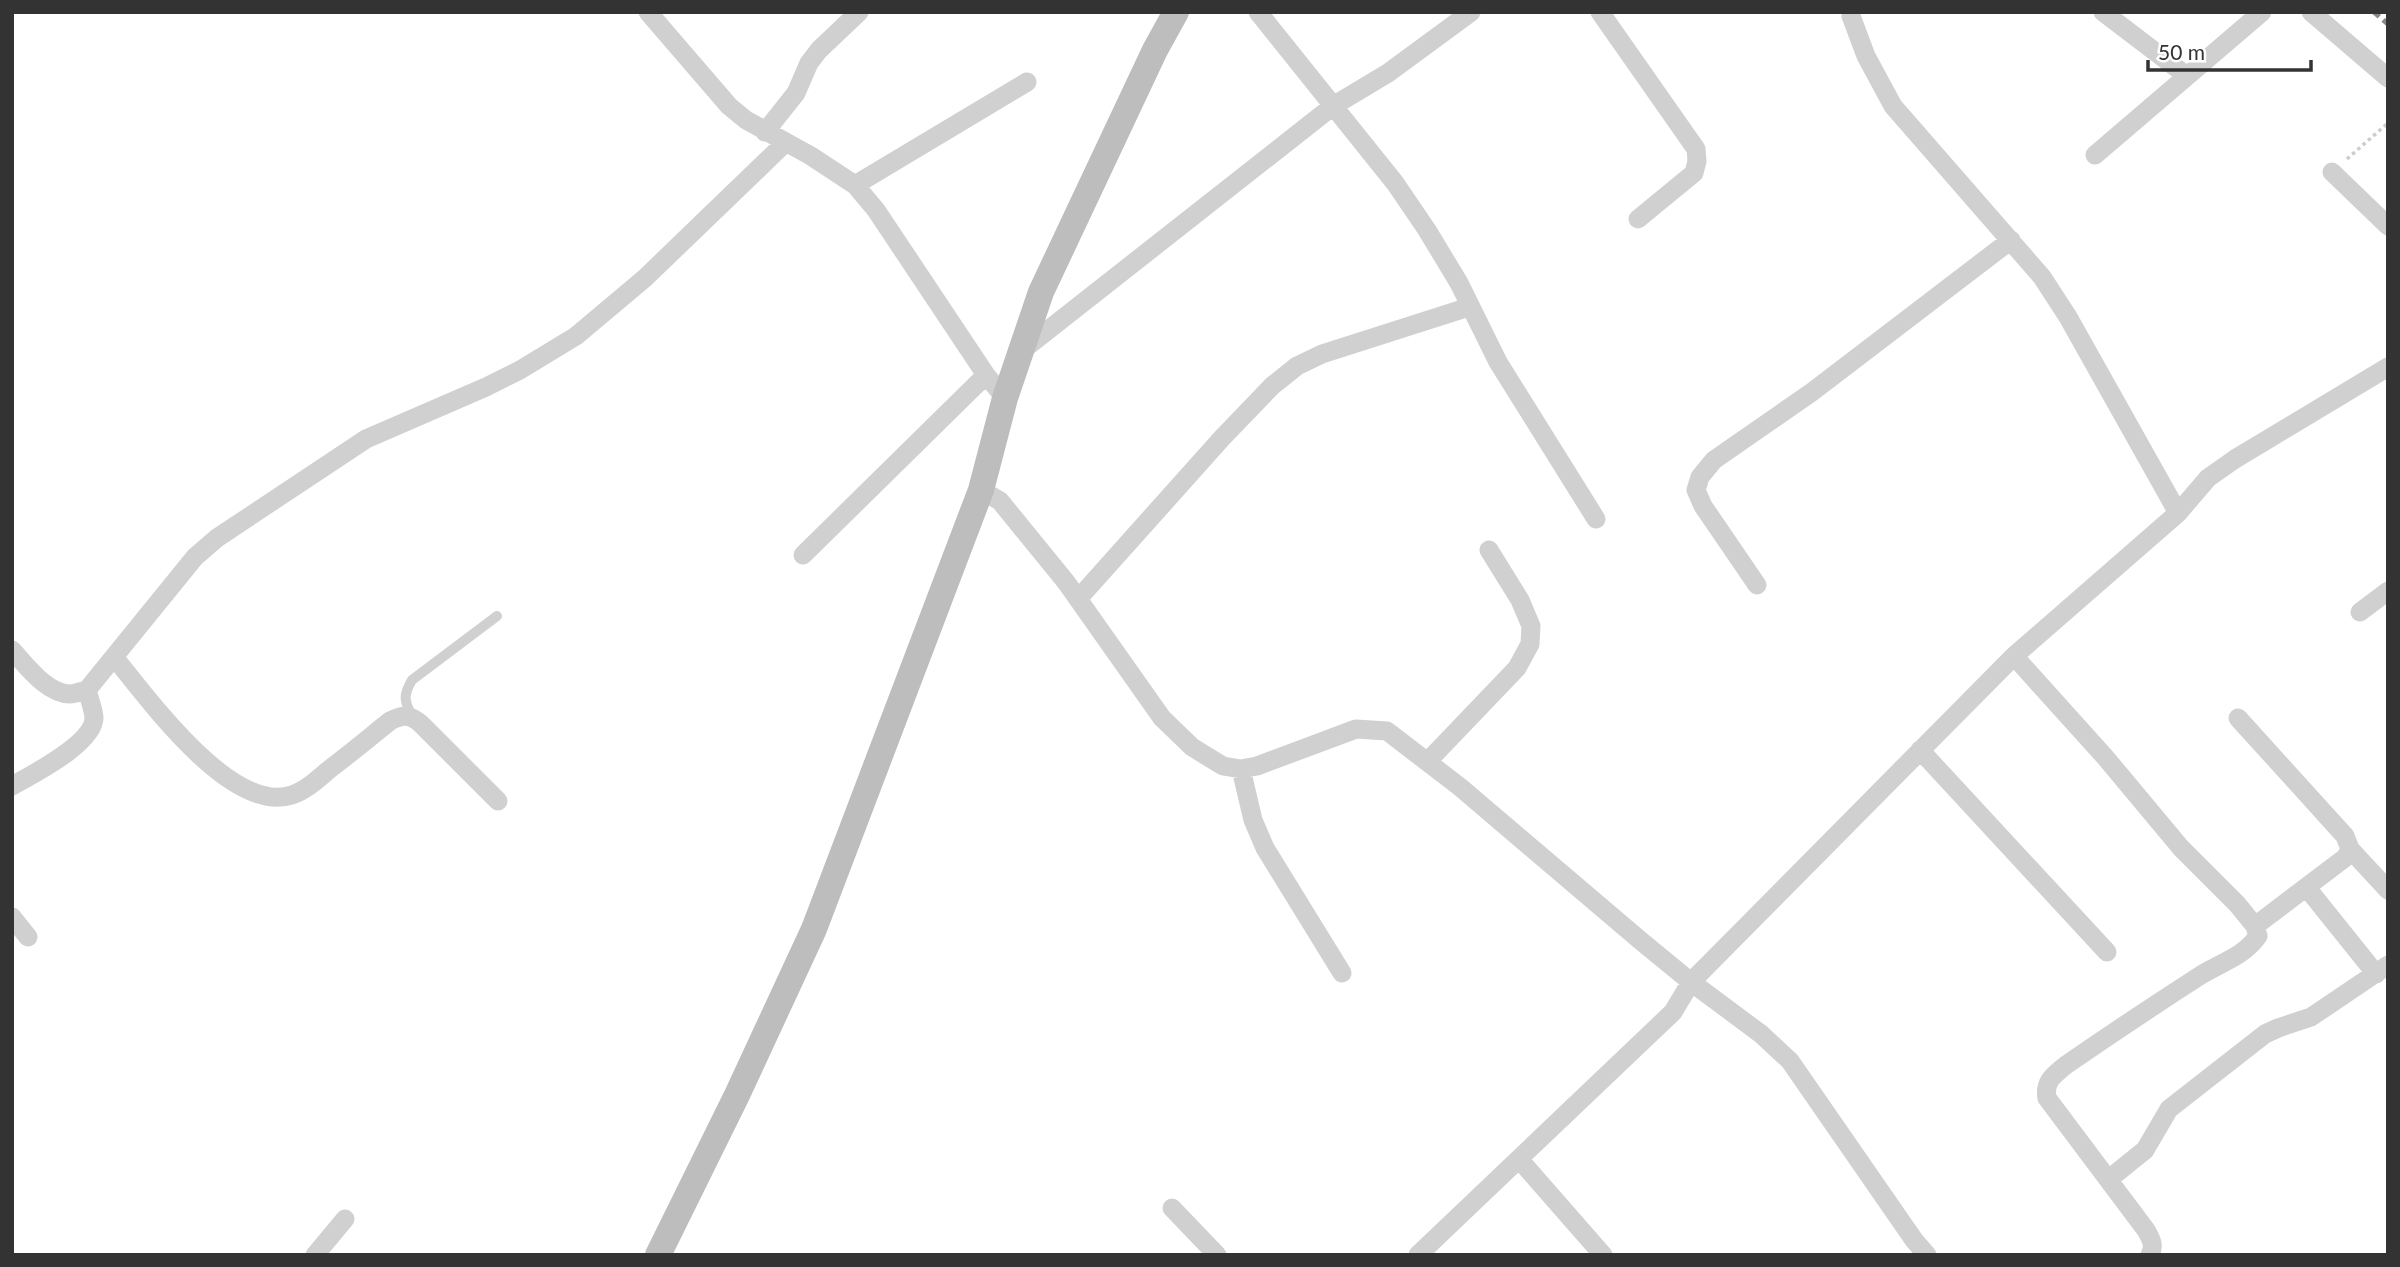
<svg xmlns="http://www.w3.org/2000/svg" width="2400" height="1267" viewBox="0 0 2400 1267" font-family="Lato,sans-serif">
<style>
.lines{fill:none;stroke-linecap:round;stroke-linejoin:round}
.path{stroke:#cdcdcd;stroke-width:3.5;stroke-dasharray:3.5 3.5;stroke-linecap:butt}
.lane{stroke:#d0d0d0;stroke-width:10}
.street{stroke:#d0d0d0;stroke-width:19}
.secondary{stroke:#bdbdbd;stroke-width:26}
.rail{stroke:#888;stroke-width:5;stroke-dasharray:7 5;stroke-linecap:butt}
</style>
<rect width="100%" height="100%" fill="#fff"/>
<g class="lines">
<path class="path" d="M2347 159 2388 123"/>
<path class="lane" d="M412 716C404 701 403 695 412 680L497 616"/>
<path class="street" d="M648 12 729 106 746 120 811 156 855 185 876 210 986 375 1005 398
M1258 12 1395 183 1427 230 1459 283 1498 362 1596 519
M1600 12 1696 149 1697 161 1694 173 1638 219
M2103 12 2187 76
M2311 12 2388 78
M1851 16 1866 56 1893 106 2042 277 2068 317 2178 513
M765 132 796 93 809 63 819 50 859 12
M2095 155 2262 12
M2332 172 2388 226
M855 185 1027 82
M1024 349 1333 106 1388 73 1471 12
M981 490 1000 501 1066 582 1162 718 1192 747 1223 766 1241 769 1257 766 1356 729 1387 731 1460 787 1641 941 1691 982 1761 1034 1790 1061 1914 1240 1927 1255
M803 555 986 375
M1757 585 1703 506 1696 490 1700 477 1714 460 1812 392 2011 240
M1078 599 1222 438 1272 386 1297 366 1322 354 1469 307
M2360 612 2388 591
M12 650C26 665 47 694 70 694 75 694 82 691 87 690L195 557 217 538 366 439 486 387 520 370 576 336 645 278 785 143
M2014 656 2105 757 2181 848 2237 904 2255 926 2258 936C2243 957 2222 962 2201 975 2156 1004 2111 1034 2066 1065 2054 1075 2044 1081 2047 1098L2146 1230C2151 1239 2155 1245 2150 1255
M114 657C148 698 231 815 292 795 307 790 319 778 331 768 351 753 370 737 390 721 402 715 409 714 420 723L498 801
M2238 718 2345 836 2350 849 2346 857 2255 926
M1920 750 2107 952
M1427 762 1517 668 1530 644 1531 626 1520 600 1489 550
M1241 769 1253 820 1265 848 1342 973
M12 786C33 774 95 743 94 717 93 708 89 698 87 690
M2350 849 2388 890
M2307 888 2376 974
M12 917 28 937
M1519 1159 1603 1255
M2109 1179 2145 1150 2169 1109 2265 1034 2278 1028 2311 1017 2388 965
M1172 1208 1217 1255
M315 1255 345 1219
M1418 1255 1673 1012 1691 982 2014 656 2178 513 2208 478 2235 459 2388 367"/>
<path class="secondary" d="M658 1255 737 1095 814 929 981 490 1005 398 1041 292 1155 50 1176 12"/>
<path class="rail" d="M2374 12 2388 24"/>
</g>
<rect width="2400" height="1267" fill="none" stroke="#333333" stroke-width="28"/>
<path d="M2148 60v10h163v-10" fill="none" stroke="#333333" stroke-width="3.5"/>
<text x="2158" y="60" font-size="21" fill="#333333" stroke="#ffffff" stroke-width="5" paint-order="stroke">50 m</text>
</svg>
